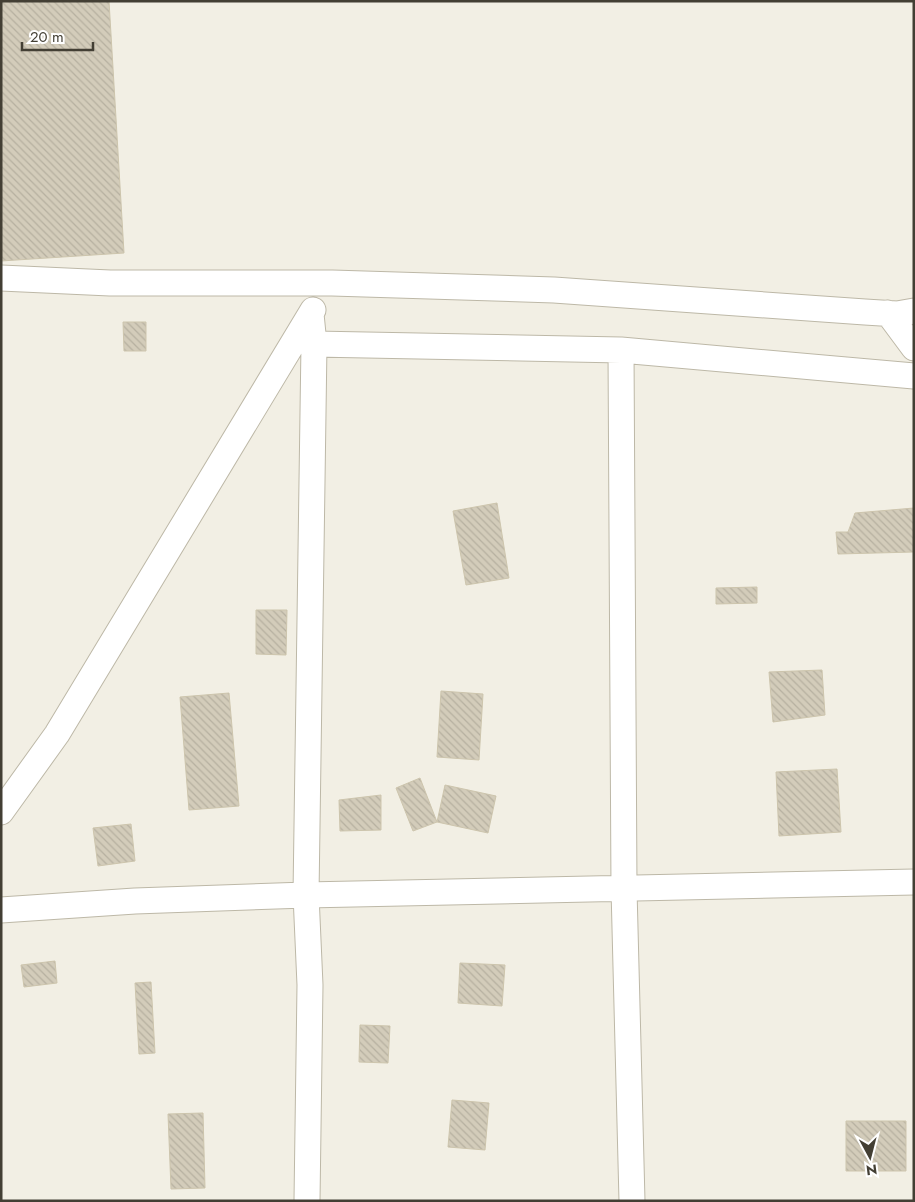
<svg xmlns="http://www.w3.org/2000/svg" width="915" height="1202" viewBox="0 0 915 1202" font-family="Jost,sans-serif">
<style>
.building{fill:url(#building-back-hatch);stroke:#cdc5ad}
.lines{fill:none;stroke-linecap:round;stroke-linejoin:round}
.minor-casing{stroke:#bdb8a7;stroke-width:27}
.minor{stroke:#fff;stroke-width:25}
</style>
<defs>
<pattern id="building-back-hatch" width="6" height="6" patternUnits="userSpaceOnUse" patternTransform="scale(1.25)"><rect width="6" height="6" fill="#d3ccba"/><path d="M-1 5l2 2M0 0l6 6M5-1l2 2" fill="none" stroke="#b6b0a0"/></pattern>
</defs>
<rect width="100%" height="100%" fill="#f2efe4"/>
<path class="building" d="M1 1H109L124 253 1 261Z
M123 322H146V351H124Z
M497 503 509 578 466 585 453 511Z
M914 508V552L838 554 836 532H848L855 513Z
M757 587V603L716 604V588Z
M256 610H287L286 655 256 654Z
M822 670 825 715 773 722 769 672Z
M441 691 483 694 479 760 437 757Z
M229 693 239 806 189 810 180 697Z
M837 769 841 832 779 836 776 772Z
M420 778 437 822 413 831 396 788Z
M445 785 496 796 488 833 437 822Z
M381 795V830L340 831 339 800Z
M131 824 135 861 98 866 93 828Z
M55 961 57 983 24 987 21 965Z
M460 963 505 965 502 1006 458 1003Z
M151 982 155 1053 139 1054 135 983Z
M360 1025 390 1026 388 1063 359 1062Z
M452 1100 489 1103 485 1150 448 1147Z
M203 1113 205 1188 171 1189 168 1114Z
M846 1121H906V1171H846Z"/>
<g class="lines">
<g class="minor-casing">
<path id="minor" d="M1 278 110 283H332L554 290 865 312 897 314 914 311
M888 313 914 348
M314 344 621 350 914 376
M621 350 624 889 632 1201
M1 812 57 734 313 310
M1 910 135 901 306 895 914 882
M307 1201 310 985 306 895 314 344 311 314"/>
</g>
<use href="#minor" class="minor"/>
</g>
<rect width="915" height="1202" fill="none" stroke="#433f34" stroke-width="5"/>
<g transform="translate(870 1157) rotate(173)" stroke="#ffffff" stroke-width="4" paint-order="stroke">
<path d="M0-4L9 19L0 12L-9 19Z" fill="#433f34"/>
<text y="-8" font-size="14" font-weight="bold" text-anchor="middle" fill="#433f34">N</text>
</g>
<path d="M22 42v8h71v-8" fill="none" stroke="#433f34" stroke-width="2.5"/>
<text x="30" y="42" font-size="15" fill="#433f34" stroke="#ffffff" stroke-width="4" paint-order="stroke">20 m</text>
</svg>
